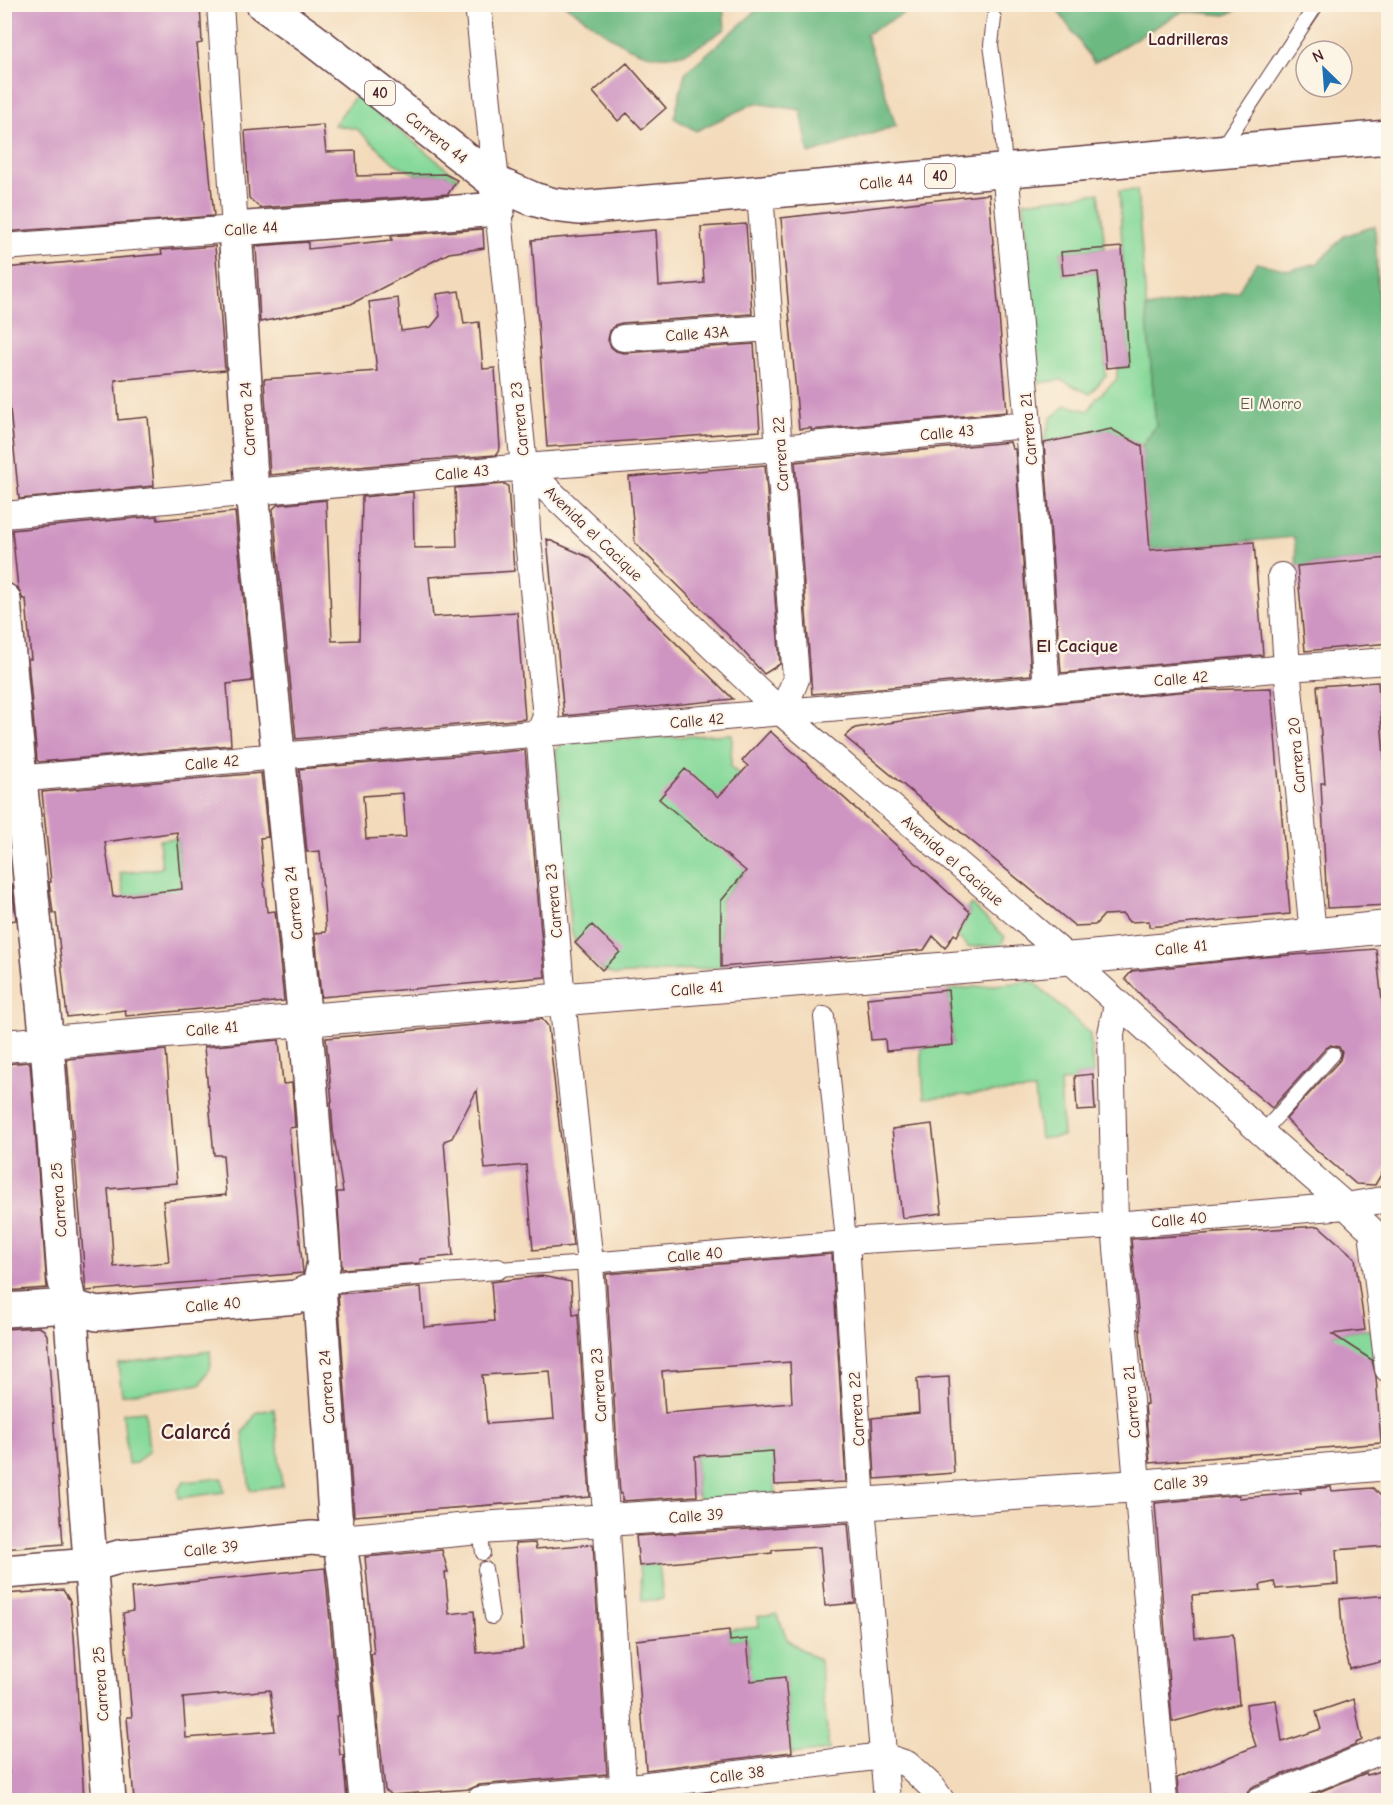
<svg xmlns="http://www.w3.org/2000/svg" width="1393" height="1805" viewBox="0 0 1393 1805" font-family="'Comic Neue',sans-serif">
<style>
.green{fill:#86d99a;stroke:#687c62;stroke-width:1.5}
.forest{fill:#6cb982;stroke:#5b6c56;stroke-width:1.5}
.building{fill:#cf95c2;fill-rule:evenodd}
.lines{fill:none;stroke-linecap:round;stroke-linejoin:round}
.service-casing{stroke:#633b40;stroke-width:16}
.pedestrian-casing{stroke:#633b40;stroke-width:22}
.minor-casing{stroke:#633b40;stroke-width:28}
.tertiary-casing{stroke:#633b40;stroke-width:34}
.secondary-casing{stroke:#633b40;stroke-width:36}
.trunk-casing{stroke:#633b40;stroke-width:36}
.service{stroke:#fff;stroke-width:14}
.pedestrian{stroke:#fff;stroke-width:20}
.minor{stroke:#fff;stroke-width:26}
.tertiary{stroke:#fff;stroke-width:32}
.secondary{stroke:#fff;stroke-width:33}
.trunk{stroke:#fff;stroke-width:33}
.labels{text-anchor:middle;stroke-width:4.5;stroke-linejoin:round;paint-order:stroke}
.shield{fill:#fcf5e5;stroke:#7f5f63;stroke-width:1.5}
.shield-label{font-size:15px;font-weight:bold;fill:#4a1f2b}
.street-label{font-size:16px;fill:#4a1f2b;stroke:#fcf5e5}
.park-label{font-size:16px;fill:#5c574c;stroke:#fcf5e5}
.neighbourhood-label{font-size:18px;font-weight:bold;fill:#4a1f2b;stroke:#fcf5e5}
.district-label{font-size:22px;font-weight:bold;fill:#4a1f2b;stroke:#fcf5e5}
</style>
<rect width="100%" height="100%" fill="#fcf5e5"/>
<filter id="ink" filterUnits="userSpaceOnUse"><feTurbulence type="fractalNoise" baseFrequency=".0167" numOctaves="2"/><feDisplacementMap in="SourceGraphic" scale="12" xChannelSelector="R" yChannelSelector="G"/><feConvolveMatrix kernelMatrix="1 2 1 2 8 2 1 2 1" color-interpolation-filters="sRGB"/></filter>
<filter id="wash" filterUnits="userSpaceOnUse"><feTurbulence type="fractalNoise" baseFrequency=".008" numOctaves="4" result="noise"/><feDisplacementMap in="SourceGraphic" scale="24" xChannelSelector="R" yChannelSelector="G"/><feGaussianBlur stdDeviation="1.35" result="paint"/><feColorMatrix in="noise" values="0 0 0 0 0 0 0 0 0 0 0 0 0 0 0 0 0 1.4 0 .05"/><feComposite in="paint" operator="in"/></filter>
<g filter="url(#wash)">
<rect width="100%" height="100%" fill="#f3daba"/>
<path class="green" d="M356 95 458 178 457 180 445 174H416L394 163 357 129 334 125Z
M1137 190 1156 426 1142 446 1110 429 1043 443 1051 418 1066 405 1088 411 1097 398 1117 379V367L1129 366 1119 191Z
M1099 193 1105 248 1061 252 1063 275 1098 272 1106 375 1090 394 1061 380 1038 383 1024 202Z
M732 734 731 767 766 800 749 866 721 901V967L615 975 602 970 575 943 571 928 556 750 565 742Z
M177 838 185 920 155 892 124 896 120 873 162 868 159 840Z
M971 904 1005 937 1001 945 968 947 957 936 970 912 967 909Z
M1033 981 1090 1034 1093 1074 1075 1076V1081L1060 1082 1063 1136 1040 1139 1035 1090 924 1098 921 1048 953 1044 948 990Z
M1365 1330H1375L1380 1367 1375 1368 1372 1360 1316 1336Z
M210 1351 211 1365 201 1384 122 1395 118 1364Z
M274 1409 282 1486 250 1490 243 1433 257 1412Z
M145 1411 149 1451 136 1463 128 1464 123 1413Z
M773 1451 776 1495 698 1500 695 1456Z
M222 1478 224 1492 179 1498 178 1490 184 1482Z
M659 1564 663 1599 642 1601 639 1566Z
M777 1614 788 1641 820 1661 829 1750 792 1754 785 1678 743 1682 750 1666 747 1639 730 1641 729 1630 759 1627 758 1616Z"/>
<path class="forest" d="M764 4 919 5 866 34 896 126 809 154 801 110 755 103 696 131 674 118 685 73Z
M565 5H723L725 29C713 36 699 48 685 53 636 68 603 28 565 5Z
M1054 5H1245L1226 15 1183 11 1094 63Z
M1375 226 1379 320 1388 359V558L1297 566 1294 537 1150 550 1142 446 1156 426 1146 308 1238 291 1256 263 1290 270 1318 263 1344 236Z"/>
<g id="blocks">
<path class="building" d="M4 4H200L202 43 197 44 214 216 4 232Z
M627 63 666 108 642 129 627 113 618 121 593 92Z
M323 125 326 152 356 151 357 176 445 174 457 180 448 194 260 208 249 198 245 131Z
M989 194 1007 412 811 430V428L799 429 781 218Z
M746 224 752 314 622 323 615 325 610 331 608 340 611 347 616 351 624 353 754 344 760 431 547 447 532 240 656 230 659 286H668L704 283 701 227Z
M483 229 484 248 449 253 351 304 260 322 256 246 308 242V249L392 240 391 236Z
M215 246 225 370 115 380 118 420 148 417 154 486 19 499 4 350V268L162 254 161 250Z
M1122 247 1129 366 1106 368 1098 272 1063 275 1061 252Z
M459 291 464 324 479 322 483 369 495 368 500 448 496 455 413 461V462L270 475 264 379 377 371 369 302 398 298 401 331 431 327 440 316 437 294Z
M1111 429 1142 446 1150 550 1254 542 1263 655 1061 673 1044 443Z
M1010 442 1012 449H1015L1031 675 812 694 795 462Z
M765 465 780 664 764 674 730 637 635 543 629 477Z
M505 484 508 486 514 571 429 577 433 617 517 612 525 719 296 739 273 509 277 505 326 500 332 641 359 640 362 497 413 492 414 548 457 547 455 488Z
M235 512 252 681 227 684 231 745 39 762 37 760 28 659H31L26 599H23L18 588 12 530 157 516 158 520Z
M547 539 588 557 733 699 564 716Z
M1389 558V643L1305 651 1297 566Z
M1378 682 1386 780 1389 788V905L1327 908 1321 783H1325L1317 686Z
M1271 688 1290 914 1149 927V921L1129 922 1123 914 1104 915 1095 925 1075 926 845 737 855 728 968 711 1202 690Z
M770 731 970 912 957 936 954 934 945 948 933 936 924 950 721 967V901L746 871 659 799 685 769 718 797 748 766 742 761Z
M525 750 545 977 321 997 315 933 326 932 320 851 307 852 299 769ZM403 793 406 837 366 839 363 796Z
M261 773 268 837 260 838 267 912 275 911 284 1001 126 1016 125 1010 67 1017 56 913H53L49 882H51L42 792ZM177 832 182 889 113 897 105 842Z
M4 885H12L16 920 4 922Z
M592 925 620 952 602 970 575 943Z
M1376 949 1389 1061V1161L1375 1185 1356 1184 1313 1147 1286 1119 1340 1060 1342 1052 1339 1047 1331 1045 1326 1048 1272 1108 1154 1008 1125 979 1132 971 1264 957Z
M948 990 953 1045 886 1051 885 1039 871 1040 867 998Z
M542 1019 548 1026 573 1246 533 1250 526 1165 485 1169 477 1090 452 1138 444 1141 453 1256 420 1259V1263L342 1269 337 1192H343L333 1131 331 1102H332L326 1038Z
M279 1040 283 1084 292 1083 295 1127 289 1128 303 1273 86 1291 67 1059 166 1050 177 1183 108 1189 114 1267 169 1262 163 1201 226 1195 223 1155H214L204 1047Z
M30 1062 47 1288 4 1291V1064Z
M1093 1074 1095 1110 1077 1111 1075 1076Z
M932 1124 942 1213 902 1218 892 1129Z
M1319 1226 1355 1258 1365 1330 1332 1334 1372 1360 1376 1377 1381 1443 1150 1463 1145 1404H1147L1131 1239Z
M832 1254 846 1482 775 1485 773 1451 695 1456 697 1496 622 1501V1494H620L606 1274ZM790 1362 792 1403 665 1413 662 1371Z
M542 1276 571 1282 573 1315 578 1314 590 1497 354 1516 338 1294 421 1287 424 1327 494 1321 491 1282ZM550 1371 554 1419 487 1424 482 1375Z
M39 1327 44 1330 47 1335 63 1544 4 1549V1329Z
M949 1377 954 1473 875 1479 872 1418 919 1413 917 1379Z
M1331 1487 1332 1491 1373 1488 1382 1497 1386 1546 1336 1550 1338 1584 1276 1589 1274 1582 1260 1585 1261 1590 1192 1595 1195 1638 1233 1634 1239 1704 1172 1722 1155 1503 1239 1495V1498L1301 1493 1300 1490Z
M848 1523 855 1603 825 1606 820 1547 772 1550V1553L639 1566 636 1536Z
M535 1543 536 1549 593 1544 607 1774 479 1785 470 1789 391 1795 385 1790 371 1654H374L365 1557 442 1550 448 1572H445L449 1614 474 1611 477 1653 523 1649 515 1544Z
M325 1568 339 1716H336L340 1755H343L347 1800H134L127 1717H132L123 1613 133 1611 131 1588ZM270 1690 275 1731 186 1738 183 1698Z
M63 1590 70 1601 74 1636 84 1800H4V1774H9L4 1713V1594Z
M1389 1595V1660L1350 1669 1343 1641 1340 1599Z
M729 1630 730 1641 747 1639 751 1681 785 1677 792 1752 646 1770 636 1640Z
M1354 1699 1362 1740 1356 1743V1745L1254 1786 1248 1791 1245 1800H1224L1223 1792 1204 1800H1179L1177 1778 1256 1746 1248 1723 1246 1704 1276 1700 1282 1742 1321 1729 1316 1712Z
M1389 1768V1800H1299L1366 1773 1367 1775Z
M711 1792 712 1800H649Z"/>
</g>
</g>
<g filter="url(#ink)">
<use href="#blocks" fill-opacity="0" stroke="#633b40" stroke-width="1.5"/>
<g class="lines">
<g class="service-casing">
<path id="service" d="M994 18 991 45 1001 116 1005 169
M1221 149 1317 4
M1262 1133 1333 1054
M498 1269 590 1263
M480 1528 483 1553
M485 1569 492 1617"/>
</g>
<g class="pedestrian-casing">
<path id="pedestrian" d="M590 1263 846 1241 824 1017
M319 1286 349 1280 498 1269"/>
</g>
<g class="minor-casing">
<path id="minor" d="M478 4 496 183
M1005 169 1028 425 1047 690
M760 193 796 679 782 713
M498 209 524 467 527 530 546 717 539 733 562 999 590 1263 624 1800
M4 247 235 229 220 4
M623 338 770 328
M524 467 782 713 1068 958 1262 1133 1346 1206 1388 1246
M4 515 524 467 779 448 1028 425
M1281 576 1287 668 1313 934
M4 780 1287 668 1388 661
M1117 1004 1111 1034 1115 1225 1164 1800
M1372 1232 1388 1369
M480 1800 623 1788 883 1756 907 1764 932 1787 941 1800
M887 1800 862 1505 846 1241 1115 1225 1346 1206 1388 1199
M1260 1800 1388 1748"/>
</g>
<g class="tertiary-casing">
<path id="tertiary" d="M4 1046 305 1020 1088 957 1388 927
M340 1541 480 1528 1139 1486 1388 1464"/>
</g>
<g class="secondary-casing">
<path id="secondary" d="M4 600 20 779 47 1043 64 1277 70 1306 109 1800
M4 1310 70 1306 97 1314 297 1297 319 1286
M4 1572 91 1565 119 1557 312 1538 340 1541
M366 1800 345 1576 335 1515 319 1286 324 1262 308 1052 252 492 235 229 498 209 496 183"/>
</g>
<g class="trunk-casing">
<path id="trunk" d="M263 4 312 39 496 183 533 199 554 205 580 208 1388 137"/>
</g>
<use href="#service" class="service"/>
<use href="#pedestrian" class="pedestrian"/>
<use href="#minor" class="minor"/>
<use href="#tertiary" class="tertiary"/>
<use href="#secondary" class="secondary"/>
<use href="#trunk" class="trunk"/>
</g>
</g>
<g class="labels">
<g class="shield">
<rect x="365" y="81" width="30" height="24" rx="4.5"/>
<rect x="925" y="164" width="30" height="24" rx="4.5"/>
</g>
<g class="shield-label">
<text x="380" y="98">40</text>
<text x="940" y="181">40</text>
</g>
<g class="street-label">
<text transform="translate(437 137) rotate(38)" y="6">Carrera 44</text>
<text transform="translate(886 181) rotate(-6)" y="6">Calle 44</text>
<text transform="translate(251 228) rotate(-4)" y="6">Calle 44</text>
<text transform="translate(697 333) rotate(-4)" y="6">Calle 43A</text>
<text transform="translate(247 419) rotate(-94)" y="6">Carrera 24</text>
<text transform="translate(519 419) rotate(-96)" y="6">Carrera 23</text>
<text transform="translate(1028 429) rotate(-95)" y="6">Carrera 21</text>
<text transform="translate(947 432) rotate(-5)" y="6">Calle 43</text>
<text transform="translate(780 454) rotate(-94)" y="6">Carrera 22</text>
<text transform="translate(462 472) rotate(-5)" y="6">Calle 43</text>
<text transform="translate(594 533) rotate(44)" y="6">Avenida el Cacique</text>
<text transform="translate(1181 678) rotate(-5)" y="6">Calle 42</text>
<text transform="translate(697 720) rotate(-5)" y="6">Calle 42</text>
<text transform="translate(1296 755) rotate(-95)" y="6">Carrera 20</text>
<text transform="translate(212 762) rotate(-5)" y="6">Calle 42</text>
<text transform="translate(953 860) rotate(41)" y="6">Avenida el Cacique</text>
<text transform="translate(553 901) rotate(-95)" y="6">Carrera 23</text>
<text transform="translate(293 903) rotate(-96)" y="6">Carrera 24</text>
<text transform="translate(1181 947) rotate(-6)" y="6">Calle 41</text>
<text transform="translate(697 988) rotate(-5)" y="6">Calle 41</text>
<text transform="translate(212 1028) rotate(-5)" y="6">Calle 41</text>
<text transform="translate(58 1200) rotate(-94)" y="6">Carrera 25</text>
<text transform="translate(1179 1219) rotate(-5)" y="6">Calle 40</text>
<text transform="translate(695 1254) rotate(-5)" y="6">Calle 40</text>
<text transform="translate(213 1304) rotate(-5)" y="6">Calle 40</text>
<text transform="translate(598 1385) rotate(-94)" y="6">Carrera 23</text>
<text transform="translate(326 1387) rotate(-94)" y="6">Carrera 24</text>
<text transform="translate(1131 1402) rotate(-95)" y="6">Carrera 21</text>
<text transform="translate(856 1409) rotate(-94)" y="6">Carrera 22</text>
<text transform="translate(1181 1482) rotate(-5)" y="6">Calle 39</text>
<text transform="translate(696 1515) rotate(-4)" y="6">Calle 39</text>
<text transform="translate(211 1548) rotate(-6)" y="6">Calle 39</text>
<text transform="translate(100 1684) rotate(-94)" y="6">Carrera 25</text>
<text transform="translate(737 1774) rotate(-7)" y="6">Calle 38</text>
</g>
<g class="park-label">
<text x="1271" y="409">El Morro</text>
</g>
<g class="neighbourhood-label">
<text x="1188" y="45">Ladrilleras</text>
<text x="1077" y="652">El Cacique</text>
</g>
<g class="district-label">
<text x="196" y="1439">Calarcá</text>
</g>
</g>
<rect width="1393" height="1805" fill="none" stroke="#fcf5e5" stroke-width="24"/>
<g transform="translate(1324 69) rotate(335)"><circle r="28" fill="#fcf5e5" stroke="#b59f9b" stroke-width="1.5"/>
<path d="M0-4.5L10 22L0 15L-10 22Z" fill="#1f6fb2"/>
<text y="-9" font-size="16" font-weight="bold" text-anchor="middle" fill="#4a1f2b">N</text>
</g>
</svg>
